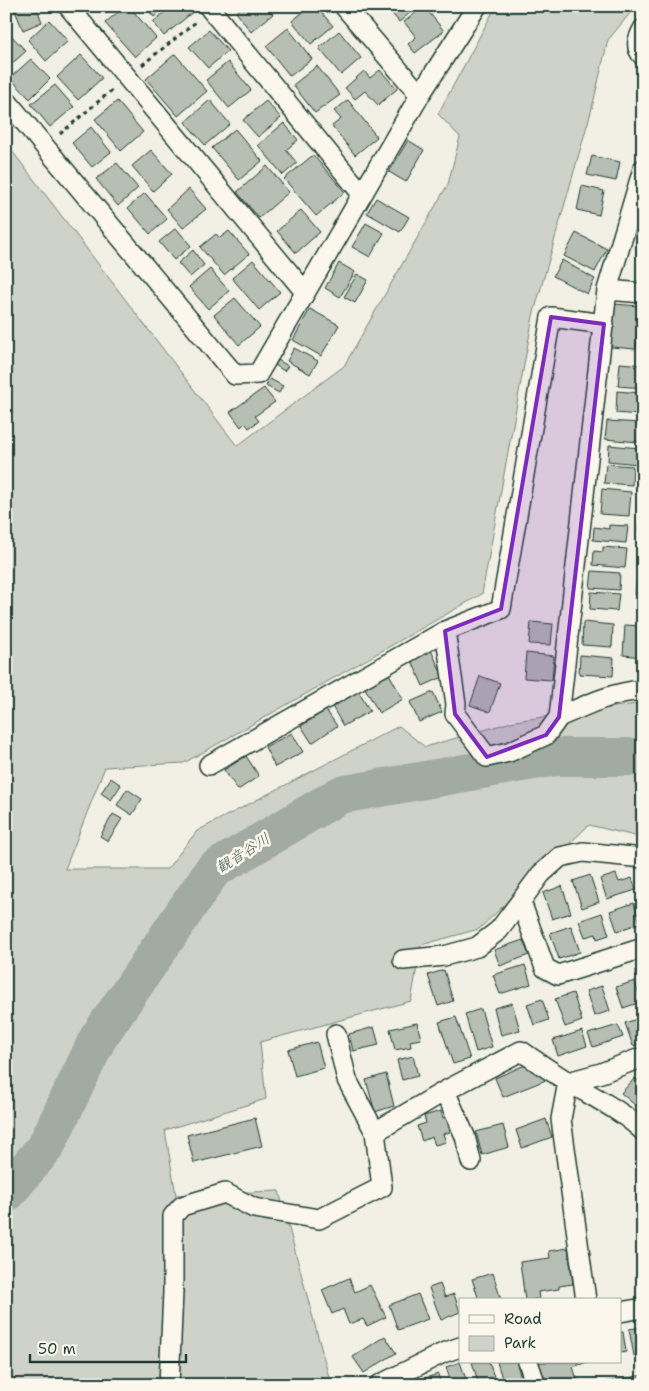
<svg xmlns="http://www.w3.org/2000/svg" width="649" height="1391" viewBox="0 0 649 1391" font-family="'Shantell Sans','Klee One',sans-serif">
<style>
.green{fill:#cfd2c8;stroke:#77887e}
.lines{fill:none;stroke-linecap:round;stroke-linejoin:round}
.river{stroke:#a2aba1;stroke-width:38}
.building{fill:#b7beb3;stroke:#1f3d34}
.minor-casing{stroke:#1f3d34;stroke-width:22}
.path{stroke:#1f3d34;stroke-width:3;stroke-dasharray:4 4;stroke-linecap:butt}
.minor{stroke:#fbf7ec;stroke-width:19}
.marked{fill:#7b2cbf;fill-opacity:0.2;stroke:#7b2cbf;stroke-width:4;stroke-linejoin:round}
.labels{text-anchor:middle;stroke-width:5;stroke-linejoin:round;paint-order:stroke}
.water-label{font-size:15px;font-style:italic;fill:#465e55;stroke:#fbf7ec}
</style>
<rect width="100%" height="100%" fill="#f2f0e5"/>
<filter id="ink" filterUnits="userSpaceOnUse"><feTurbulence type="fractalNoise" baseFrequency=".02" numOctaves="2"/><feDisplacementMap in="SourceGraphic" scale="10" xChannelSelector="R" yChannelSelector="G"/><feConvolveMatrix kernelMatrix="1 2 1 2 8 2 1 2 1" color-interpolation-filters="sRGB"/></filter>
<g filter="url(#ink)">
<path class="green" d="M496 6H636L608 40 592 108 533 316 482 594 184 763 105 767 65 869H167L197 831 399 726 425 747 515 721 643 703V838L589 825 479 929 421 945 411 1001 260 1042 266 1099 165 1130 176 1195 279 1191 331 1385H6V143L237 446 344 366 448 184 460 137 438 114Z"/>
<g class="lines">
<path class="river" d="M6 1194 46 1146 98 1038 213 870 340 795 556 757H643"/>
</g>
<path class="building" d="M13 6H36L42 22 23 30Z
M101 6H116L107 13Z
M125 6H129L156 38 135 57 105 23Z
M145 6H166L154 17Z
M172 6H190L194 11 164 36 153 22Z
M243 6H266L273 14 251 32 236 12Z
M311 6H316L333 26 311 44 292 21Z
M386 6H418L399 22Z
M424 6 444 31 415 53 408 44 416 37 404 22Z
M49 20 68 41 46 61 28 40Z
M288 28 312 59 290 76 266 46Z
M6 30 26 51 6 69Z
M209 30 228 51 208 68 189 47Z
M339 31 361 58 341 75 319 48Z
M175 54 207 91 178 116 146 79Z
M81 55 102 78 78 100 57 77Z
M31 59 50 79 30 99 10 78Z
M228 62 251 90 229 108 206 80Z
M317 66 340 95 315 113 293 85Z
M380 70 397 89 378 105 365 91 355 99 345 88 364 71 370 78Z
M55 85 74 107 50 127 31 104Z
M210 100 230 124 205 145 185 122Z
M348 100 377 137 355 155 332 126 341 119 334 111Z
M117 101 143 132 121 151 95 119Z
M266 101 281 118 258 137 243 120Z
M284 123 298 140 286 150 297 163 283 175 258 145Z
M91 127 111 152 92 167 72 143Z
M235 129 262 161 239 180 212 148Z
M408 140 424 150 406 182 389 172Z
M151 150 172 174 153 191 132 166Z
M313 155 345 192 316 216 284 179Z
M592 156 620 162 616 181 587 175Z
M117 163 138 188 118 206 96 179Z
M267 166 289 192 259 218 237 192Z
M582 186 604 191 599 215 577 210Z
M189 189 206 209 183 228 167 209Z
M145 193 167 219 150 234 128 208Z
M376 198 409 217 400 232 367 213Z
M301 210 320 232 296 253 277 231Z
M366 223 384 233 370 257 352 247Z
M176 228 191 246 174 260 159 242Z
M229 231 249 254 224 275 200 247 216 234 220 238Z
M576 233 607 249 595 272 564 256Z
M193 250 204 265 190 277 178 263Z
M253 260 280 292 259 310 232 278Z
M562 260 595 279 587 294 553 276Z
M339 263 355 272 340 297 325 288Z
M210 269 229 291 208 309 189 287Z
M357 274 368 280 355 303 344 297Z
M235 298 260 327 239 345 214 315Z
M614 304 639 306 636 349 611 347Z
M310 309 339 325 321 356 293 340Z
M294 348 318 361 310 374 287 361Z
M278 360 288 366 284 371 275 365Z
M620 363 643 365V388L618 386Z
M270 379 283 386 279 393 266 386Z
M264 388 275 402 255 416 259 421 249 428 245 423 241 427 230 412Z
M617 391 641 393 639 415 616 413Z
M607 421 641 423 639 442 605 439Z
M609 445 639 448 638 464 608 461Z
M606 464 633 466 632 485 604 483Z
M602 489 631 492 629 516 600 514Z
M640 520 643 521V540H639Z
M609 525 628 526 626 543 593 540 594 527 609 529Z
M603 547 627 549 625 568 593 565 594 551 603 552Z
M641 549H643V567H640Z
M592 571 620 573 619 590 590 588Z
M637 575 643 576V596L635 595Z
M591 592 619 594 617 611 590 609Z
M531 622 553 624 551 645 529 644Z
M583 622 613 625 612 647 582 645Z
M625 625 643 626V657L623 655Z
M431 650 443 677 423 686 411 659Z
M526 653 554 656 552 680 524 678Z
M580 655 614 658 613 676 579 674Z
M389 674 403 699 379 713 365 688Z
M480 676 500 683 490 712 470 705Z
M358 691 370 711 343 726 332 706Z
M433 692 442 712 419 722 410 702Z
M326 710 337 726 312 743 301 726Z
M292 733 303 752 275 767 265 747Z
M246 756 259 776 238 790 224 770Z
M111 778 121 785 111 800 101 793Z
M127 789 142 799 132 815 117 805Z
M113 814 122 819 108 841 100 836Z
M616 874 619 882 632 878 636 890 607 899 600 879Z
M590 875 599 902 582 908 573 881Z
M562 886 571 913 552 919 543 893Z
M634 903 640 923 617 931 610 911Z
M602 913 609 935 597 939 596 934 585 937 579 921Z
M571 926 580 952 559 959 550 933Z
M523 940 529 955 500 966 494 950Z
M525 965 531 984 500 994 493 975Z
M643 968V980L639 969Z
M444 970 453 1001 438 1006 428 975Z
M635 981 641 1002 623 1008 616 987Z
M602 986 610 1011 594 1016 586 991Z
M573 993 582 1021 565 1027 555 999Z
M542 999 549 1020 534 1025 527 1004Z
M512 1003 520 1030 501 1035 494 1008Z
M481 1009 492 1047 476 1052 465 1014Z
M456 1017 470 1059 453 1064 439 1022Z
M643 1017V1043L633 1046 625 1023Z
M417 1023 421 1039 410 1041 411 1047 395 1050 390 1029Z
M618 1025 623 1037 593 1047 588 1034Z
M374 1027 379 1045 353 1051 349 1034Z
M582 1031 587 1046 558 1056 553 1040Z
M317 1042 324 1068 295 1076 288 1050Z
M413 1056 418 1076 402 1080 397 1060Z
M525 1065 545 1077 546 1080 503 1097 495 1078Z
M386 1074 394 1106 375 1112 366 1080Z
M635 1078 643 1085V1099L636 1106 621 1093Z
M441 1111 443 1118 446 1117 450 1132 443 1134 446 1142 435 1145 432 1137 422 1141 417 1126 426 1123 424 1116Z
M255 1118 262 1146 194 1163 187 1135Z
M546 1119 552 1137 522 1148 516 1130Z
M503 1125 509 1147 482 1155 476 1132Z
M568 1248 573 1284 559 1286V1289L538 1292 539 1299 525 1300 520 1262 550 1258 549 1251Z
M493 1273 501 1300H479L472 1279Z
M349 1278 355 1292 370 1285 386 1317 367 1326 363 1319 349 1324 343 1309 332 1314 322 1290Z
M440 1284 445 1297 454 1294 460 1312 441 1320 429 1288Z
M418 1294 428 1319 398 1330 389 1305Z
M643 1327V1355L634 1356 629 1329Z
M620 1332H623L626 1352 620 1353Z
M385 1336 396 1353 364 1373 353 1357Z
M460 1362 468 1385H452L446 1367Z
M472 1362H489L496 1383 479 1385Z
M497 1362H516L522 1380 504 1385Z
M539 1362H587L573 1367 578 1382 570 1385H546Z
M438 1374 441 1385H423L422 1379Z
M643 1375V1385H607L606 1382Z
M60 1381 69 1385H50L53 1383Z"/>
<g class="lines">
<g class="minor-casing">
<path id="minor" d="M68 6 305 292
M208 6 362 194
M344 6 420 95
M643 29C638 38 634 47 643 56
M6 100 235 375 258 374 420 95 477 6
M643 169 607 290 559 717C586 705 613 692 643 690
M607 290 643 293
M445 631 456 704 455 714 487 757 509 752 546 735 559 717
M209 765 445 631 501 609 551 317 604 324
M521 902 545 968 558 975 643 948
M403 960 444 956 477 947 499 930 541 874 560 857 583 852 643 858
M336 1034 347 1080 375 1132 445 1091 521 1051C536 1061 552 1072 567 1081 593 1097 621 1110 643 1131
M445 1091 465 1136 471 1161
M586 1300 561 1119 568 1082 601 1073 643 1057
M620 1312 643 1308
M528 1362 536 1385
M169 1385 173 1292V1216L182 1206 225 1193 254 1208 319 1219 382 1187 375 1132
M379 1385 443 1353 460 1347"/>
</g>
<path class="path" d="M142 65 196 22
M60 134 112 90"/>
<use href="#minor" class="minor"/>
</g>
</g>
<path class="marked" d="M551 317 604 324 559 717 546 735 487 757 455 714 445 631 501 609Z"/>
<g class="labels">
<g class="water-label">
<text transform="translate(243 853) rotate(-32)" y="5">観音谷川</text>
</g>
</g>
<rect width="649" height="1391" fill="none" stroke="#fbf7ec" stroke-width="25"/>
<rect x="12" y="12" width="624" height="1366" fill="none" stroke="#1f3d34" stroke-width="2" filter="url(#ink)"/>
<rect x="459" y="1298" width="162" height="65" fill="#fbf7ec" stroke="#a3ada2"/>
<rect x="469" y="1315" width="25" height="8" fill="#fbf7ec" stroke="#a3ada2"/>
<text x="504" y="1324" font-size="15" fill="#1f3d34">Road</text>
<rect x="469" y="1336" width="25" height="15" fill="#cfd2c8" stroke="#a3ada2"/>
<text x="504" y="1348" font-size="15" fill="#1f3d34">Park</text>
<path d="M30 1354v8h156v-8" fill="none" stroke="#1f3d34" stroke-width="2.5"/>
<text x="38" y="1354" font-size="15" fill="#1f3d34" stroke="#fbf7ec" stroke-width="4" paint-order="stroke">50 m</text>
</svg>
